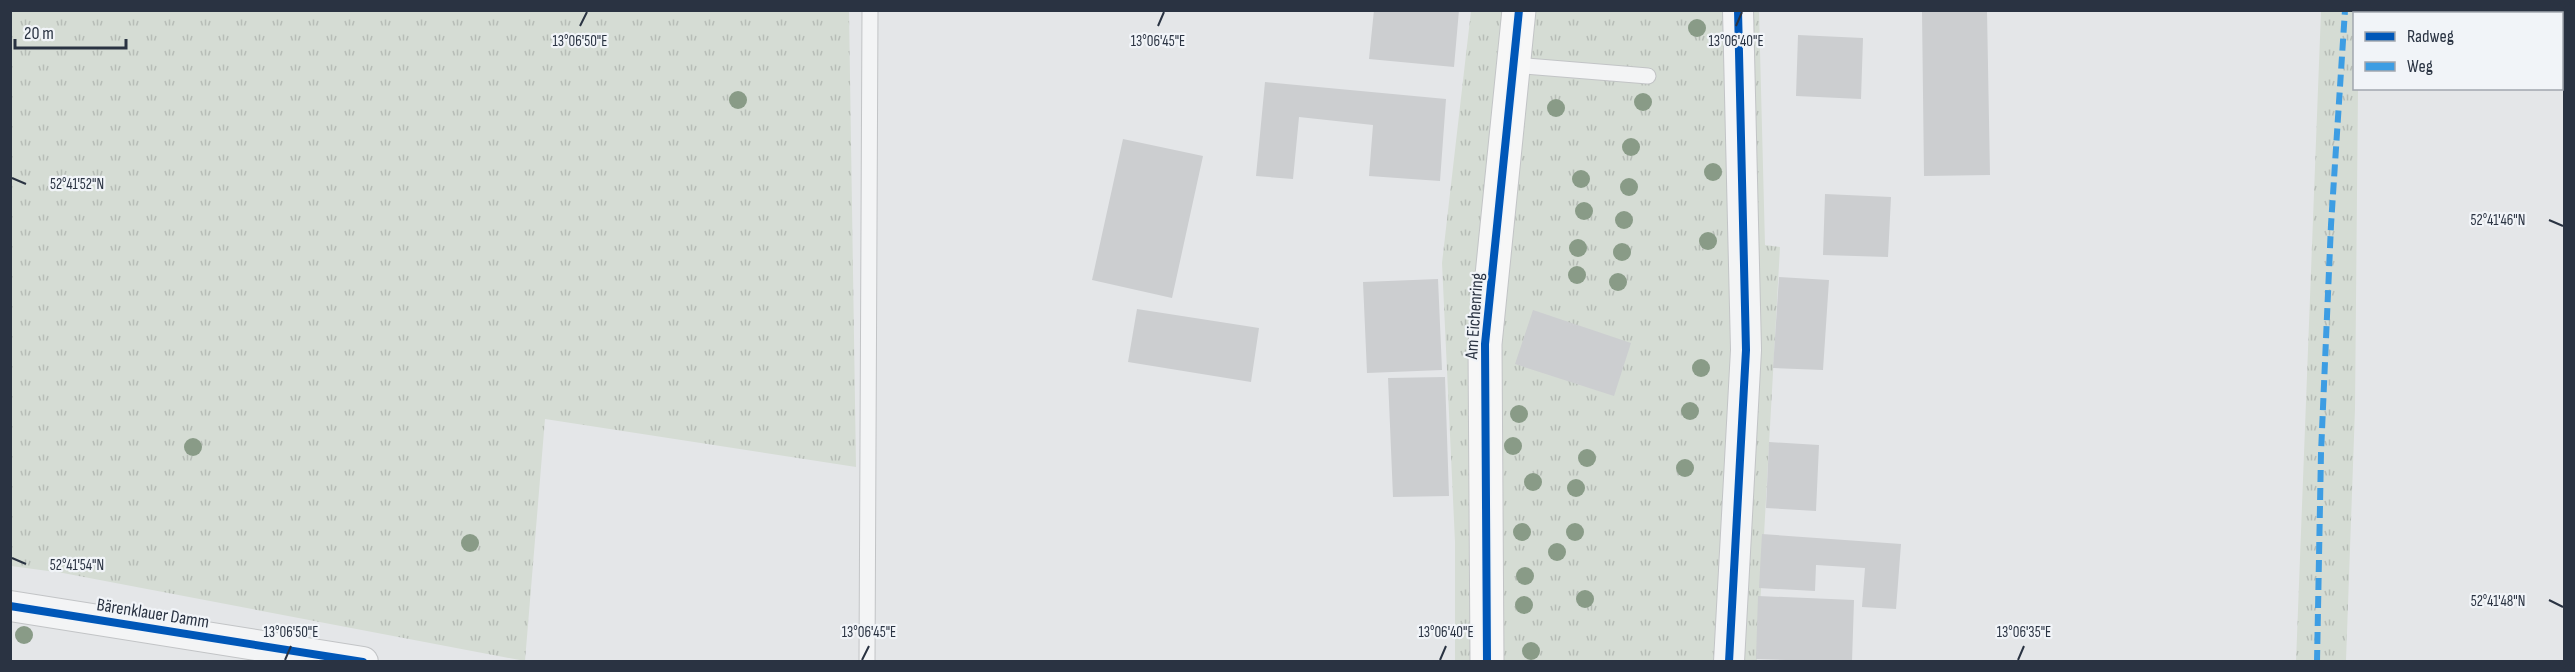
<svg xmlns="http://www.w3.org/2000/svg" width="2575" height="672" viewBox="0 0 2575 672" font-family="'Sofia Sans Condensed',sans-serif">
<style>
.grass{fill:url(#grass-tufts)}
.building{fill:#ccced0}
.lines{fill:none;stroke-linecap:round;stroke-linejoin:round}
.service-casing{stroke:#c2c4c6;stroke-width:17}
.minor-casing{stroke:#c2c4c6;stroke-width:32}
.secondary-casing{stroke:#c2c4c6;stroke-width:35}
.service{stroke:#f3f4f5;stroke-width:15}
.minor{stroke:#f3f4f5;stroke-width:30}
.secondary{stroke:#f7f7f7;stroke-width:33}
.quiet{stroke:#3d9de3;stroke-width:6;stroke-dasharray:12 6;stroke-linecap:butt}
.cycleway-casing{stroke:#f1f4f8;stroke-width:11}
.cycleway{stroke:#0057b8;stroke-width:8}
.tree{fill:#899b87}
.ticks{fill:none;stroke:#2a3342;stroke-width:2}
.labels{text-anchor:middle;stroke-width:4.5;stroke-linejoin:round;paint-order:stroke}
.street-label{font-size:18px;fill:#2a3342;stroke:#f1f4f8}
.ticks-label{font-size:15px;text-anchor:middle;fill:#2a3342;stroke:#f1f4f8;stroke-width:4.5;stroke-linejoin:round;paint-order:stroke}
</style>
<defs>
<pattern id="grass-tufts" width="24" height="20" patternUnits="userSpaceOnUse" patternTransform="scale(1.5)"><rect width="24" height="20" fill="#d5dcd4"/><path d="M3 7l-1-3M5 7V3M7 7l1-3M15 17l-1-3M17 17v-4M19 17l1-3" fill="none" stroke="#b7bdb7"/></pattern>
</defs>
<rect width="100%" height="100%" fill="#e4e6e8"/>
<path class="grass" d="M11 10 849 11 856 467 545 419 525 661 63 573 11 566Z
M1471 11H1759L1765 245 1780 247 1757 661 1455 662V542L1442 263Z
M2321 11H2358V13L2354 14V88L2358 89 2355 409 2346 661 2296 662Z"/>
<path class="building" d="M1374 10H1459L1454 67 1369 59Z
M1987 11 1990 175 1924 176 1922 12Z
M1798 35 1863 38 1861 99 1796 96Z
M1265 82 1446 99 1440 181 1369 176 1373 125 1299 117 1293 179 1256 176Z
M1123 139 1203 156 1172 298 1092 280Z
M1825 194 1891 197 1888 257 1823 255Z
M1779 277 1829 280 1823 370 1773 368Z
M1438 279 1442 370 1367 373 1363 282Z
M1137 309 1259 328 1251 382 1128 362Z
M1533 310 1631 343 1614 396 1515 364Z
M1445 377 1449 496 1393 497 1388 378Z
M1769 442 1819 445 1816 511 1766 508Z
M1762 534 1901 544 1896 609 1862 607 1865 568 1816 565 1815 591 1759 588Z
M1758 596 1854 600 1852 662 1756 659Z"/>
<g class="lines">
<g class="service-casing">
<path id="service" d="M1513 65 1648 76
M867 662 870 10"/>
</g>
<g class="minor-casing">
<path id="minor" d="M10 606 363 662
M1729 662 1746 350 1738 10"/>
</g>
<g class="secondary-casing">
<path id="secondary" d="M1487 662 1485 344 1519 10"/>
</g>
<use href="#service" class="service"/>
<use href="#minor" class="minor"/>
<use href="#secondary" class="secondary"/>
<path class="quiet" d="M2317 662 2321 453 2331 225 2345 10"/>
<g class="cycleway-casing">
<path id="cycleway" d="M10 606 363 662
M1487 662 1485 344 1519 10
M1729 662 1746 350 1738 10"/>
</g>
<use href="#cycleway" class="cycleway"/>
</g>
<g class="tree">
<circle cx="1697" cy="28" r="9"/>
<circle cx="738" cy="100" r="9"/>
<circle cx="1643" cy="102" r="9"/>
<circle cx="1556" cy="108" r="9"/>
<circle cx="1631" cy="147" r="9"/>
<circle cx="1713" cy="172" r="9"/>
<circle cx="1581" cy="179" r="9"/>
<circle cx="1629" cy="187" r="9"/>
<circle cx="1584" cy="211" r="9"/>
<circle cx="1624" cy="220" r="9"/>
<circle cx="1708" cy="241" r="9"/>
<circle cx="1578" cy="248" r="9"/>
<circle cx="1622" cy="252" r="9"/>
<circle cx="1577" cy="275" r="9"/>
<circle cx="1618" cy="282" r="9"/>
<circle cx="1701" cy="368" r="9"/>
<circle cx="1690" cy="411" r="9"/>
<circle cx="1519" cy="414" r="9"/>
<circle cx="1513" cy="446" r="9"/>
<circle cx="193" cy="447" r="9"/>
<circle cx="1587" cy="458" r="9"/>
<circle cx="1685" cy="468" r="9"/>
<circle cx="1533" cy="482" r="9"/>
<circle cx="1576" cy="488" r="9"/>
<circle cx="1522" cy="532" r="9"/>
<circle cx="1575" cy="532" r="9"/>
<circle cx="470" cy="543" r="9"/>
<circle cx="1557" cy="552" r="9"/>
<circle cx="1525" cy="576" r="9"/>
<circle cx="1585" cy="599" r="9"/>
<circle cx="1524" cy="605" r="9"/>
<circle cx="24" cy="635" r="9"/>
<circle cx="1531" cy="651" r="9"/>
</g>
<path class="ticks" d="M580 26 587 12M1158 26 1164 12M1736 26 1742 12M12 178 26 184M2549 220 2563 226M12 558 26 564M2549 600 2563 607M285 660 291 646M862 660 869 646M1440 660 1446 646M2018 660 2024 646"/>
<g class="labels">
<g class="street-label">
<text transform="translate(1474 316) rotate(-86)" y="6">Am Eichenring</text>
<text transform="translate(153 613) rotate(9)" y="6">Bärenklauer Damm</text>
</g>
</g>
<g class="ticks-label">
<text x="580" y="46">13°06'50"E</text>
<text x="1158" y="46">13°06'45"E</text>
<text x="1736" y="46">13°06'40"E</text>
<text x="77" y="189">52°41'52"N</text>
<text x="2498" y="225">52°41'46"N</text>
<text x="77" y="570">52°41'54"N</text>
<text x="2498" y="606">52°41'48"N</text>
<text x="291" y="637">13°06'50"E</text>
<text x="869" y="637">13°06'45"E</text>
<text x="1446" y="637">13°06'40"E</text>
<text x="2024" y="637">13°06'35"E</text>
</g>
<rect width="2575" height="672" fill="none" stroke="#2a3342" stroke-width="24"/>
<rect x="2353" y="12" width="210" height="78" fill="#f1f4f8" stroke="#a1a7af" stroke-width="1.5"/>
<rect x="2365" y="32" width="30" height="9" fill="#0057b8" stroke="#a1a7af" stroke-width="1.5"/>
<text x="2407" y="42" font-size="18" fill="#2a3342">Radweg</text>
<rect x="2365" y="62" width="30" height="9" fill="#3d9de3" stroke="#a1a7af" stroke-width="1.5"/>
<text x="2407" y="72" font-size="18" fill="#2a3342">Weg</text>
<path d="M15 39v9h111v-9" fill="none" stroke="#2a3342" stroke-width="3"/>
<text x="24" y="39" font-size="18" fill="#2a3342" stroke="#f1f4f8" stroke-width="4.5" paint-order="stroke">20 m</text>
</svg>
